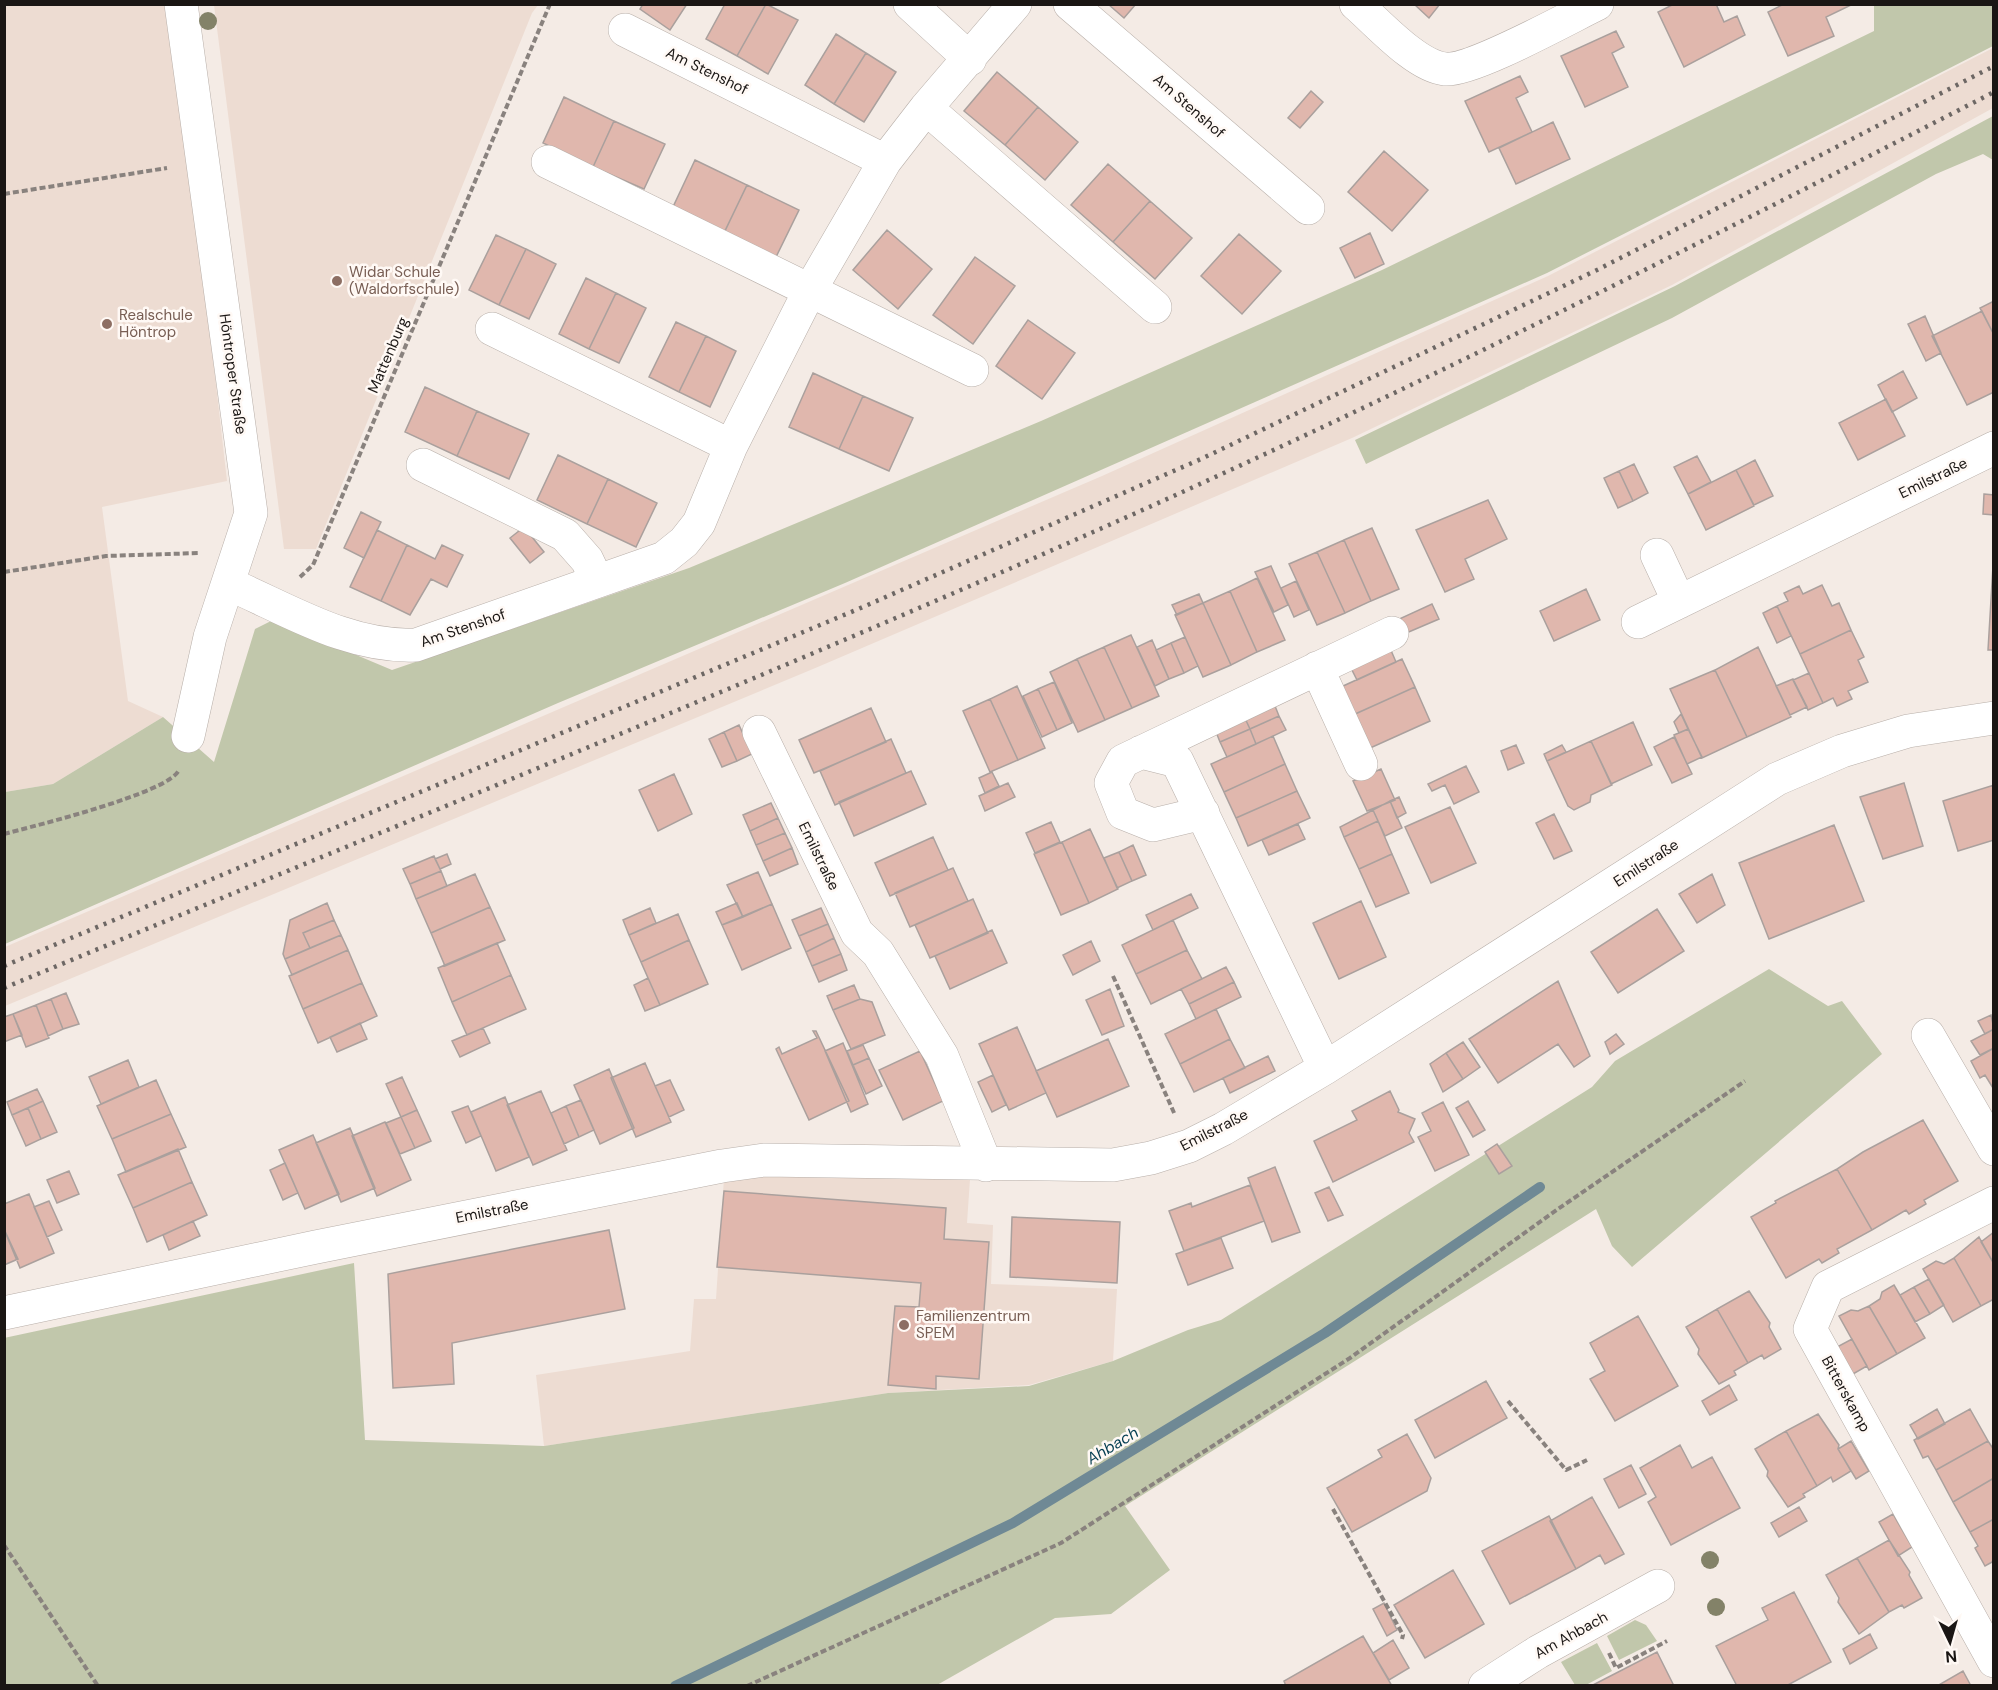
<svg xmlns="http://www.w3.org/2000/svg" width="1998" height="1690" viewBox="0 0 1998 1690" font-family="'DM Sans',sans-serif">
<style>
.built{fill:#eddcd2}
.green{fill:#c1c7ab}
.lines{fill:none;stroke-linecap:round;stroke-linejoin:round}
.stream{stroke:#6f8995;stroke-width:10}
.building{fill:#e0b7ad;stroke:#aaa09d;stroke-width:1.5}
.minor-casing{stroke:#b8afa9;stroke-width:34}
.path{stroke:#89827e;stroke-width:4;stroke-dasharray:6 3;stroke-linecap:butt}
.minor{stroke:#fff;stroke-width:33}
.rail{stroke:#6d6764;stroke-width:4.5;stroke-dasharray:3 6;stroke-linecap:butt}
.tree{fill:#838268}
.education-dot{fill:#8d6e63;stroke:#fff9f5;stroke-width:2}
.labels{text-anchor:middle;stroke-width:5;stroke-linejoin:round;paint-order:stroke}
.street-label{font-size:15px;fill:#1a1614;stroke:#fff9f5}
.education-label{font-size:15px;fill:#785e54;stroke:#fff9f5;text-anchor:start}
.water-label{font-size:16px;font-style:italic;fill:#033d51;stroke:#fff9f5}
</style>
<rect width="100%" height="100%" fill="#f4ebe5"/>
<path class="built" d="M5 5H168L191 166 227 481 102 507 128 701 163 717 53 784 5 792Z
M214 5H538L532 13 316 549H284Z
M1993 48V108L1672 285 1352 438 813 669 5 1006V947L1102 476 1548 276Z
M751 1176 970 1179 967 1223 993 1225 991 1284 1117 1289 1113 1361 1029 1385 888 1393 544 1446 536 1375 690 1351 694 1299H716L724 1178Z"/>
<path class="green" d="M1874 5H1993V46L1547 273 845 583 558 703 5 944V792L53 784 163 717 214 762 255 629 273 620 392 670 689 568 1041 421 1382 270 1874 31Z
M1993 116V160L1983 154 1936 174 1672 318 1366 464 1355 440 1675 286Z
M1769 969 1828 1006 1842 1001 1882 1054 1632 1267 1612 1246 1596 1209 1125 1506 1170 1570 1111 1614 1055 1618 937 1685H5L4 1338 354 1263 365 1440 544 1446 888 1393 1029 1386 1113 1361 1188 1330 1221 1320 1592 1087 1615 1061Z
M1635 1620 1646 1625 1657 1641 1619 1660 1607 1636Z
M1597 1643 1612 1671 1586 1685H1575L1561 1662Z"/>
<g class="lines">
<path class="stream" d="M675 1686 1013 1523 1325 1333 1540 1187"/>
</g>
<path class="building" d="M643 4H687L670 30 640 9Z
M725 4H766L737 56 706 39Z
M766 4 798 20 768 74 737 56Z
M1108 4H1136L1124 18Z
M1414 4H1440L1429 18Z
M1674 4H1716L1724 22 1737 16 1745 35 1684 67 1658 12Z
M1784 4H1853L1826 17 1834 36 1788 56 1768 12Z
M1616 31 1624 47 1612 53 1628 87 1585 107 1561 56Z
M836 34 866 53 834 104 805 85Z
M866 53 896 72 864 122 834 104Z
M997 72 1038 107 1005 145 964 111Z
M1520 76 1528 92 1516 98 1532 132 1489 152 1465 101Z
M1311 91 1323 102 1300 128 1288 118Z
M564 97 614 121 593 167 543 143Z
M1038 107 1078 142 1045 180 1005 145Z
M614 121 665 144 644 189 593 167Z
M1553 122 1570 159 1516 184 1499 148Z
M1384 151 1428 190 1392 231 1348 192Z
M695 160 747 185 724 233 673 207Z
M1108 164 1150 201 1113 242 1071 205Z
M747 185 799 210 776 257 724 233Z
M1150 201 1192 238 1155 279 1113 242Z
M887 230 932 269 898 309 853 270Z
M1370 233 1384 264 1355 278 1340 248Z
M1239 234 1281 271 1242 314 1201 276Z
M496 235 526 249 499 305 469 290Z
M526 249 556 264 529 319 499 305Z
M975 257 1015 286 973 344 933 315Z
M586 278 616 293 589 349 559 334Z
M616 293 646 308 619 363 589 349Z
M1994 301V335L1980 308Z
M1982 311 1994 335V392L1967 405 1932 336Z
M1925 316 1941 353 1926 361 1908 324Z
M1028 320 1075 353 1042 399 996 366Z
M676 322 706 336 679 392 649 377Z
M706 336 736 351 710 407 679 392Z
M1903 371 1917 398 1892 412 1878 385Z
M813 373 863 396 839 449 789 427Z
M425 387 477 411 457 456 405 432Z
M863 396 913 418 889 471 839 449Z
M1886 399 1905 436 1858 460 1839 423Z
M477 411 529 434 509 479 457 456Z
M558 455 608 479 587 524 537 500Z
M1697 456 1711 482 1688 494 1674 467Z
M1755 460 1773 496 1754 505 1736 470Z
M1634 464 1648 493 1633 501 1619 471Z
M1736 470 1754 506 1706 530 1688 494Z
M1619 471 1633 501 1618 508 1604 478Z
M608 479 657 503 636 547 587 524Z
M1984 494 1994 495V515L1983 514Z
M1488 500 1507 539 1465 559 1474 579 1445 592 1416 530Z
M361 512 381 522 364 558 344 548Z
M524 527 544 552 530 563 510 538Z
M1372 528 1399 589 1371 601 1344 540Z
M377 530 407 545 381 601 350 587Z
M1344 540 1371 601 1345 613 1317 552Z
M407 545 435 559 442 545 463 555 447 587 431 579 410 615 381 601Z
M1994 549V650H1988Z
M1317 552 1345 613 1317 625 1289 564Z
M1271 566 1288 605 1274 612 1255 572Z
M1257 578 1285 640 1257 652 1230 591Z
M1296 581 1309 610 1294 617 1281 588Z
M1822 585 1832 606 1839 603 1851 630 1800 654 1777 606 1788 601 1784 593 1799 586 1803 594Z
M1586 589 1600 620 1554 641 1540 611Z
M1230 591 1257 652 1231 665 1203 603Z
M1199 594 1203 603 1177 615 1172 605Z
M1203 603 1231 665 1203 677 1175 615Z
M1432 604 1439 619 1404 634 1397 620Z
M1777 606 1791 636 1777 643 1763 613Z
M1851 630 1864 657 1858 660 1868 682 1848 691 1852 699 1837 706 1833 698 1823 703 1800 654Z
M1131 635 1159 696 1132 708 1104 647Z
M1185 637 1198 666 1184 673 1171 643Z
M1152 640 1169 679 1155 686 1137 647Z
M1171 643 1184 673 1169 679 1156 650Z
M1104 647 1132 708 1105 720 1077 659Z
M1758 647 1791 717 1747 737 1715 670Z
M1390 648 1396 662 1357 680 1350 666Z
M1077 659 1105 720 1078 732 1050 672Z
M1402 659 1415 687 1353 715 1341 687Z
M1715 670 1747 737 1702 758 1670 689Z
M1809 673 1823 703 1808 710 1793 680Z
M1793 679 1807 707 1790 715 1776 686Z
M1054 682 1072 723 1057 730 1038 689Z
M1017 686 1045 748 1018 760 990 699Z
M1415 687 1430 721 1368 749 1353 715Z
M1038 689 1057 730 1042 737 1023 696Z
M990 699 1018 760 990 772 963 711Z
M1273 701 1279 716 1250 729 1243 714Z
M871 708 886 742 814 773 799 740Z
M1243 714 1250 729 1220 742 1214 727Z
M1681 714 1688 729 1679 733 1674 722Z
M1279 716 1286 730 1256 744 1250 729Z
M1633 722 1652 765 1611 784 1591 741Z
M739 725 752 754 737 761 724 732Z
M1250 729 1256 744 1227 757 1220 742Z
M1688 729 1702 757 1687 764 1674 735Z
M724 732 737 761 722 767 709 739Z
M1273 736 1285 764 1224 792 1211 764Z
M1674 737 1692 774 1672 783 1654 747Z
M891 739 906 773 835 805 820 771Z
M1591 741 1612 785 1591 795 1590 802 1574 810 1568 806 1547 761Z
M1516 745 1524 763 1508 770 1501 751Z
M1562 745 1566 752 1547 761 1544 754Z
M1285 764 1297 791 1236 818 1224 792Z
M1466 766 1479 792 1454 804 1445 785 1432 791 1428 784Z
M1381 769 1395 800 1367 811 1353 781Z
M911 771 926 804 854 836 839 802Z
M992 772 999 786 985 793 979 778Z
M674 774 692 814 658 831 639 790Z
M1008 783 1015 797 985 811 979 796Z
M1904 783 1923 846 1883 859 1860 797Z
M1994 785V840L1958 851 1943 801Z
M1297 791 1310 818 1248 846 1236 818Z
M1399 797 1406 813 1397 818 1390 801Z
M1390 801 1402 828 1385 836 1373 810Z
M771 803 778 818 750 831 743 815Z
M1450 807 1476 863 1431 883 1405 827Z
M1373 810 1378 821 1344 837 1340 827Z
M1554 814 1572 851 1554 859 1536 823Z
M778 818 785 833 756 845 750 831Z
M1378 821 1392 854 1359 869 1344 837Z
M1051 822 1060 842 1035 853 1026 833Z
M1298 824 1305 839 1269 855 1262 840Z
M1834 825 1864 901 1769 939 1739 863Z
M1090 829 1118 889 1089 903 1062 842Z
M785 833 792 848 763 861 756 845Z
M933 837 948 870 890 896 875 863Z
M1062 842 1089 903 1061 915 1034 854Z
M1133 845 1146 875 1132 881 1119 852Z
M792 848 798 864 770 876 763 861Z
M1119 852 1132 881 1117 888 1104 858Z
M447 854 451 864 440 869 435 859Z
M1392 854 1409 893 1376 907 1359 869Z
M434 856 441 871 410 884 403 869Z
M953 868 968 901 910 927 895 893Z
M441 871 447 886 416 899 410 884Z
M758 872 772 904 743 917 727 885Z
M475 874 490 907 431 933 416 899Z
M1712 874 1725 905 1697 923 1679 894Z
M1191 894 1198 908 1153 930 1146 915Z
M973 899 988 933 930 958 915 925Z
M1361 901 1386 957 1339 979 1313 923Z
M327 903 334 920 303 933 310 948 285 959 283 954 290 920Z
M737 903 743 917 722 925 716 912Z
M772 904 791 948 742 970 722 925Z
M490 907 505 940 445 966 431 933Z
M650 908 656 923 629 935 623 920Z
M821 908 828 924 799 936 792 920Z
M1657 909 1684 951 1618 993 1591 952Z
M678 914 689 940 641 962 629 935Z
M334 920 341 935 310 948 303 933Z
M1173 920 1187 950 1136 974 1122 945Z
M828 924 834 938 806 952 799 936Z
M992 930 1007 963 950 989 935 956Z
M341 935 348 950 292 975 285 959Z
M834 938 841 954 812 966 806 952Z
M689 940 708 984 660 1005 641 962Z
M1091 941 1100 961 1073 975 1063 955Z
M497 943 511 975 452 1002 438 968Z
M348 950 362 983 303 1009 289 976Z
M1187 950 1202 979 1151 1004 1136 974Z
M841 954 847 970 819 982 812 966Z
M1226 967 1234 982 1189 1004 1181 989Z
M511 975 526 1009 467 1035 452 1002Z
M648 978 660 1005 645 1011 634 985Z
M1558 981 1590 1056 1574 1067 1558 1044 1498 1083 1469 1039Z
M1234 982 1241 997 1196 1019 1189 1004Z
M362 983 377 1016 318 1043 303 1009Z
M854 985 860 999 833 1010 827 996Z
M1110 989 1124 1026 1102 1035 1086 1000Z
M66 993 79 1024 63 1029 51 999Z
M51 999 63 1029 48 1036 36 1005Z
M860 999 872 1002 885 1035 851 1049 833 1010Z
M36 1005 49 1038 26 1047 13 1014Z
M1216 1009 1230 1039 1180 1064 1165 1034Z
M13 1014 22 1035 4 1042V1017Z
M1991 1015 1994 1029 1985 1034 1978 1021Z
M360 1023 367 1039 337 1052 330 1037Z
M1017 1027 1046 1093 1009 1110 979 1044Z
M483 1028 490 1043 460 1057 452 1041Z
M1994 1029V1048L1980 1055 1971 1041Z
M813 1031H816L849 1101 809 1120 776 1049 779 1047 782 1054 817 1038Z
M1616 1034 1624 1044 1610 1054 1605 1042Z
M1108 1039 1129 1086 1057 1117 1036 1071Z
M1230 1039 1245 1068 1194 1092 1180 1064Z
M1463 1042 1480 1067 1463 1079 1446 1053Z
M843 1043 868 1104 851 1112 825 1051Z
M863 1045 869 1058 853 1065 847 1051Z
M1994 1048V1087L1993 1088 1985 1075 1980 1078 1971 1061Z
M920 1051 943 1101 903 1120 879 1070Z
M1446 1053 1463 1079 1443 1092 1430 1064Z
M1268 1056 1275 1071 1230 1093 1223 1078Z
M869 1058 882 1086 866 1094 853 1065Z
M128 1060 139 1087 101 1104 89 1077Z
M645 1063 671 1122 636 1137 611 1078Z
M609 1069 634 1128 600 1144 574 1085Z
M993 1075 1006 1105 992 1112 978 1082Z
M402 1077 417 1110 401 1117 386 1084Z
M156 1080 171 1114 112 1139 97 1106Z
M670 1080 684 1110 669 1117 655 1086Z
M37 1089 43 1101 12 1115 7 1102Z
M541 1091 567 1150 533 1165 507 1105Z
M1390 1091 1399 1110 1398 1112 1415 1119 1409 1133 1414 1142 1333 1182 1314 1141 1357 1120 1352 1111Z
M505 1097 529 1157 496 1171 471 1112Z
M581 1100 594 1130 579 1137 566 1106Z
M43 1101 57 1132 41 1139 28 1108Z
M1468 1101 1485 1130 1473 1137 1456 1108Z
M1443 1102 1469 1155 1435 1171 1418 1137 1431 1131 1422 1113Z
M468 1106 481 1136 466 1143 452 1112Z
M566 1106 579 1137 564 1144 551 1113Z
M28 1108 41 1139 26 1146 12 1115Z
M417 1110 431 1141 415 1148 401 1117Z
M171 1114 186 1147 126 1172 112 1139Z
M401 1117 415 1148 400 1154 386 1123Z
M1923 1120 1958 1181 1924 1200 1926 1204 1909 1214 1906 1210 1872 1230 1837 1169 1863 1152Z
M385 1122 411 1180 377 1196 352 1136Z
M350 1128 375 1188 341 1202 316 1143Z
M313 1135 339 1194 305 1209 279 1150Z
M1497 1144 1512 1166 1499 1174 1485 1152Z
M178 1149 192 1182 133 1208 118 1175Z
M285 1163 298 1193 283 1200 270 1170Z
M1275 1167 1300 1232 1272 1242 1248 1178Z
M1837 1169 1872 1230 1837 1249 1839 1253 1822 1263 1819 1259 1786 1278 1751 1217 1776 1203 1775 1201Z
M69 1171 79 1194 57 1203 47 1180Z
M192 1182 207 1215 147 1242 133 1208Z
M1250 1185 1264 1221 1184 1251 1169 1211 1191 1203 1192 1207Z
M1329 1187 1343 1215 1328 1221 1315 1193Z
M724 1191 946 1208 944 1239 989 1242 979 1379 936 1376V1389L888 1385 895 1306 919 1307 921 1283 717 1267Z
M29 1194 54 1253 20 1268 4 1229V1204Z
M49 1201 62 1230 47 1237 34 1207Z
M1012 1217 1120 1222 1117 1283 1010 1277Z
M193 1221 200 1236 169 1250 163 1235Z
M4 1229 18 1259 4 1265Z
M609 1230 625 1309 452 1343 454 1384 393 1388 388 1274Z
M1994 1232V1264L1981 1242Z
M1979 1237 1994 1264V1299L1981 1306 1954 1258Z
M1221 1238 1233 1268 1188 1285 1176 1254Z
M1954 1258 1981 1306 1953 1322 1923 1269 1936 1261 1944 1264Z
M1929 1279 1944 1305 1930 1314 1914 1287Z
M1894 1285 1925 1338 1897 1354 1869 1306 1880 1299 1882 1292Z
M1914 1287 1930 1314 1915 1322 1900 1295Z
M1749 1291 1770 1323 1769 1327 1781 1349 1764 1359 1762 1355 1748 1363 1717 1309Z
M1869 1306 1897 1354 1869 1370 1839 1316 1851 1310 1858 1311Z
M1717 1309 1748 1363 1734 1371 1736 1375 1719 1384 1698 1354 1699 1349 1686 1327Z
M1638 1316 1678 1386 1615 1421 1590 1379 1605 1371 1590 1343Z
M1852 1339 1867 1366 1853 1374 1837 1347Z
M1486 1381 1507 1418 1435 1458 1415 1420Z
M1729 1385 1737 1400 1710 1415 1702 1401Z
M1937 1409 1945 1424 1918 1439 1910 1425Z
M1970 1409 1988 1441 1936 1470 1928 1456 1923 1458 1914 1440Z
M1818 1414 1839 1445 1838 1449 1851 1471 1833 1482 1831 1477 1817 1486 1786 1431Z
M1786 1431 1817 1486 1803 1494 1805 1497 1788 1507 1767 1476 1768 1471 1755 1449Z
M1407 1434 1431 1478 1427 1491 1352 1532 1327 1488 1382 1457 1378 1450Z
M1851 1441 1869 1471 1856 1479 1838 1449Z
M1988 1441 1994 1450V1478L1953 1502 1936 1470Z
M1680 1445 1692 1468 1712 1457 1740 1508 1671 1545 1648 1502 1656 1497 1640 1468Z
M1631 1465 1646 1494 1619 1508 1604 1479Z
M1994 1478V1519L1970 1532 1953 1502Z
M1592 1497 1624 1554 1605 1564 1600 1555 1576 1569 1550 1521Z
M1799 1507 1807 1521 1779 1537 1771 1523Z
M1893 1514 1912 1547 1898 1556 1879 1522Z
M1549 1516 1576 1569 1510 1604 1482 1551Z
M1994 1519V1561L1985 1566 1975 1548 1978 1546 1970 1532Z
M1889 1540 1910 1572 1909 1575 1922 1598 1904 1608 1902 1605 1889 1612 1857 1558Z
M1857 1558 1889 1612 1859 1634 1838 1602 1839 1598 1826 1575Z
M1453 1570 1484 1624 1425 1658 1394 1605Z
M1794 1592 1831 1662 1786 1686H1737L1716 1646 1768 1620 1762 1608Z
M1384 1603 1397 1630 1387 1636 1373 1609Z
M1870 1634 1877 1648 1850 1664 1843 1649Z
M1363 1636 1392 1686H1286L1284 1681Z
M1393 1640 1409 1668 1389 1680 1373 1653Z
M1657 1652 1674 1686H1591Z
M1963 1671 1971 1686H1937Z"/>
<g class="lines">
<g class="minor-casing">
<path id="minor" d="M181 4 251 513 210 637 188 736
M910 4 970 59
M1070 4 1308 208
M1356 4C1378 23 1416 66 1445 69 1471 72 1568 18 1597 4
M625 30 885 161
M926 108 1155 307
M548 162 972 370
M492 329 731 446
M423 465 565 535 587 560 597 581
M1657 555 1679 602
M229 584C289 610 349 648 416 645L664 558 684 542 699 523 731 446 810 290 885 161 926 108 1015 4
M1638 622 1994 448
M1317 668 1361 764
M759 732 857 933 878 953 942 1056 986 1165
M1141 752 1177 761 1325 1068
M1203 813 1153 825 1123 813 1111 783 1123 761 1392 633
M1928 1035 1994 1149
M1994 1203 1828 1287 1810 1329 1994 1661
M4 1313 316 1247 722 1166 764 1160 1113 1165 1151 1158 1189 1146 1223 1129 1325 1068 1777 779 1842 751 1908 731 1994 718
M1485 1686 1538 1652 1658 1586"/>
</g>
<path class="path" d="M4 194 167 168
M4 572 106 556 200 553
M300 577 313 565 550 4
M4 834C34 826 169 793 179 770
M1113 976 1175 1115
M1508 1401 1566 1470 1587 1460
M1333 1509 1403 1635 1402 1639
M4 1545 98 1686
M1609 1653 1616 1668 1667 1641
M747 1686 1061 1543 1350 1358 1558 1209 1745 1081"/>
<use href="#minor" class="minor"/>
<path class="rail" d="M4 966 856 610 1201 459 1599 269 1994 66
M4 988C386 829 770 677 1147 508 1434 379 1714 236 1994 92"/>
</g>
<g class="tree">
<circle cx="208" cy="21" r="9"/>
<circle cx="1710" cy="1560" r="9"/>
<circle cx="1716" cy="1607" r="9"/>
</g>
<g class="education-dot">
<circle cx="337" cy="281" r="6"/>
<circle cx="107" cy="324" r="6"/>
<circle cx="904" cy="1325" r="6"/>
</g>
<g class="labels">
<g class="street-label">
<text transform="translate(707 71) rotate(26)" y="5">Am Stenshof</text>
<text transform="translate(1189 106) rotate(41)" y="5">Am Stenshof</text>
<text transform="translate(388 355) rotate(-67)" y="5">Mattenburg</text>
<text transform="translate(233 374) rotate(82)" y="5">Höntroper Straße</text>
<text transform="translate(1933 478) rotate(-26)" y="5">Emilstraße</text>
<text transform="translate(463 628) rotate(-19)" y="5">Am Stenshof</text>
<text transform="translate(819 856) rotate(64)" y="5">Emilstraße</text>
<text transform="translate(1646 863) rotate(-33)" y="5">Emilstraße</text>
<text transform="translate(1214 1130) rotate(-27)" y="5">Emilstraße</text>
<text transform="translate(492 1211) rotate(-11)" y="5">Emilstraße</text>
<text transform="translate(1846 1394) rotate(61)" y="5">Bitterskamp</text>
<text transform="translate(1571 1635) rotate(-29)" y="5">Am Ahbach</text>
</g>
<g class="education-label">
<text x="349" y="277">Widar Schule<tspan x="349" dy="17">(Waldorfschule)</tspan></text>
<text x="119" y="320">Realschule<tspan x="119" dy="17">Höntrop</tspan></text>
<text x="916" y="1321">Familienzentrum<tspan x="916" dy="17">SPEM</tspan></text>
</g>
<g class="water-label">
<text transform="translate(1112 1445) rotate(-31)" y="6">Ahbach</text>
</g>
</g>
<rect width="1998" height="1690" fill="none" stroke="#1a1614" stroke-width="12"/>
<g transform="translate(1950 1642) rotate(175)" stroke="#fff9f5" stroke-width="4.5" paint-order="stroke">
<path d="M0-4.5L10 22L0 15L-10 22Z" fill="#1a1614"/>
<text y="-9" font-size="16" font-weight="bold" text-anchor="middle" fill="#1a1614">N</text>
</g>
</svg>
